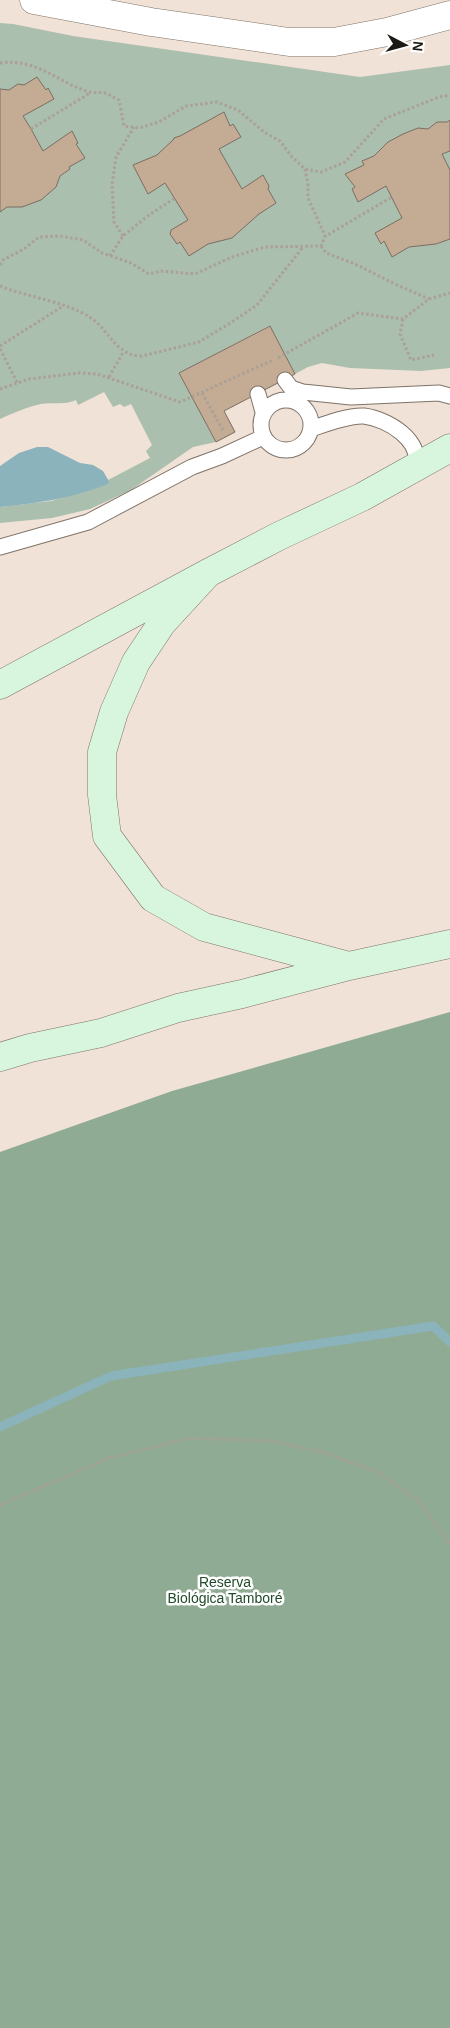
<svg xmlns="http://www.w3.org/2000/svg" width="450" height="2028" viewBox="0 0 450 2028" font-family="Arial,sans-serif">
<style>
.green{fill:#abbfae}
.forest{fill:#90ab94}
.water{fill:#8bb3bb}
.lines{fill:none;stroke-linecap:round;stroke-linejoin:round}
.stream{stroke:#8bb3bb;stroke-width:9}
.building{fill:#c4ab93;stroke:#7a6e63}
.service-casing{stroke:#7f7368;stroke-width:17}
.minor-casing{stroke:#7f7368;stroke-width:29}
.secondary-casing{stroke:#7f7368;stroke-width:29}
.path{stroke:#aaa096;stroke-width:3;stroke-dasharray:2.5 2.5;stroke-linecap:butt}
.service{stroke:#fff;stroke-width:15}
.minor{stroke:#fff;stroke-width:28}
.secondary{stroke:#d8f6de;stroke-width:28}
.labels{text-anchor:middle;stroke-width:5;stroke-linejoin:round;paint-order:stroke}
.park-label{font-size:14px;fill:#204b2a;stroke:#fff}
</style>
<rect width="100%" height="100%" fill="#f0e2d6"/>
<path class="green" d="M0 23 13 24 73 36 360 77 450 65V368L421 371 350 368 322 363 308 367 295 374 269 326 179 373 216 442 193 447 131 490 90 509 52 518 0 523V507L51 501 110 483 108 480 150 458 146 451 152 445 131 404 124 407 120 404 113 407 104 392 78 405 76 400C67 405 52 402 41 404 27 407 13 413 0 419Z"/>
<path class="forest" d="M450 1012V2028H0V1152L172 1091Z"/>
<path class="water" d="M37 447H48L80 463 93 465 103 471 110 483C73 498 40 503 0 507V466L19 453Z"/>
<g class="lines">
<path class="stream" d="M0 1427 111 1376 433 1326 450 1342"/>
</g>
<path class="building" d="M37 77 46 90 48 88 54 99 23 116 31 129 43 151 72 131 78 143 76 144 85 158 69 167 70 169 60 176 56 187 41 200 22 207H7L0 212V89L9 90 18 84 24 85Z
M224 112 230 126 233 124 241 137 219 149 242 189 263 175 269 186 268 189 276 203 259 214 232 238 208 244 189 256 180 242 177 244 170 234 171 230 188 220 165 183 148 194 133 165 157 155 174 139V138L180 136Z
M450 120V151L442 154 450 170V239L436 244 409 247 392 257 384 241 381 244 375 233 402 218 386 186 358 202 352 189 355 187 345 174 364 165 362 161 374 156 388 142 403 134 418 128 428 129 437 122H447Z
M270 326 295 374 224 411 235 432 216 442 179 373Z"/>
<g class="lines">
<g class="service-casing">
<path id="service" d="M285 380 291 388 303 392 351 397 439 393 450 396
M258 394 263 412
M261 425a25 25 0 1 1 50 0a25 25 0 1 1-50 0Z
M311 429C325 424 349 415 364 416 388 419 424 441 415 468
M0 547 88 522 192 467 222 456 263 437"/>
</g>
<g class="minor-casing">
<path id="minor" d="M34 0 151 22 289 42H334L387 32 450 15"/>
</g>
<g class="secondary-casing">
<path id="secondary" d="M208 573 162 623 136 662 114 712 102 752V795L107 836 153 898 204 927 349 966
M0 685 208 573 279 536 362 497 450 448
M0 1057 30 1048 101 1033 178 1008 242 994 349 966 450 944"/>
</g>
<path class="path" d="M0 63C37 58 57 82 89 92 94 93 99 92 105 93 109 94 114 98 119 100L124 126 139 128 159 122 186 106 217 102 238 110 264 132 280 141 292 157 305 169 321 172 345 162 384 119 439 97 450 95
M31 129 90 93
M123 236 114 222 112 185 116 157 134 127
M324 237 392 197
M321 246 326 253 355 264 395 284 429 299
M110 256 123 236 149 215 175 198
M0 265 3 260 24 249 39 237 60 236 83 240 102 253 131 263 149 274 161 271 195 274 232 257 265 247 321 246 325 236 308 198V185L305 169
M0 286C27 297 68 302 91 318 110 331 116 356 142 356L199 342 232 322 257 305 303 247
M403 319 400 334 411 360 434 355
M0 346 63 306
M0 349 18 384
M278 358 358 313 403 319 429 299 450 293
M109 377 124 351
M0 389 29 379 79 373 97 374 180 402 273 360
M202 393 224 432
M0 1505 109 1458 190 1438 271 1441 323 1452 380 1473 419 1501 450 1545"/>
<use href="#service" class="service"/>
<use href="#minor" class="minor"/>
<use href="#secondary" class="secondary"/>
</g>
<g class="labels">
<g class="park-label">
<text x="225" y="1587">Reserva<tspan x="225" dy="16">Biológica Tamboré</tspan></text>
</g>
</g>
<g transform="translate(405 45) rotate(96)" stroke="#ffffff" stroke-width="4" paint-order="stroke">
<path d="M0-4L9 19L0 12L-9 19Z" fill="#1d1914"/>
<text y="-8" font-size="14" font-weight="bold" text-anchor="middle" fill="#1d1914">N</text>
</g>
</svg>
